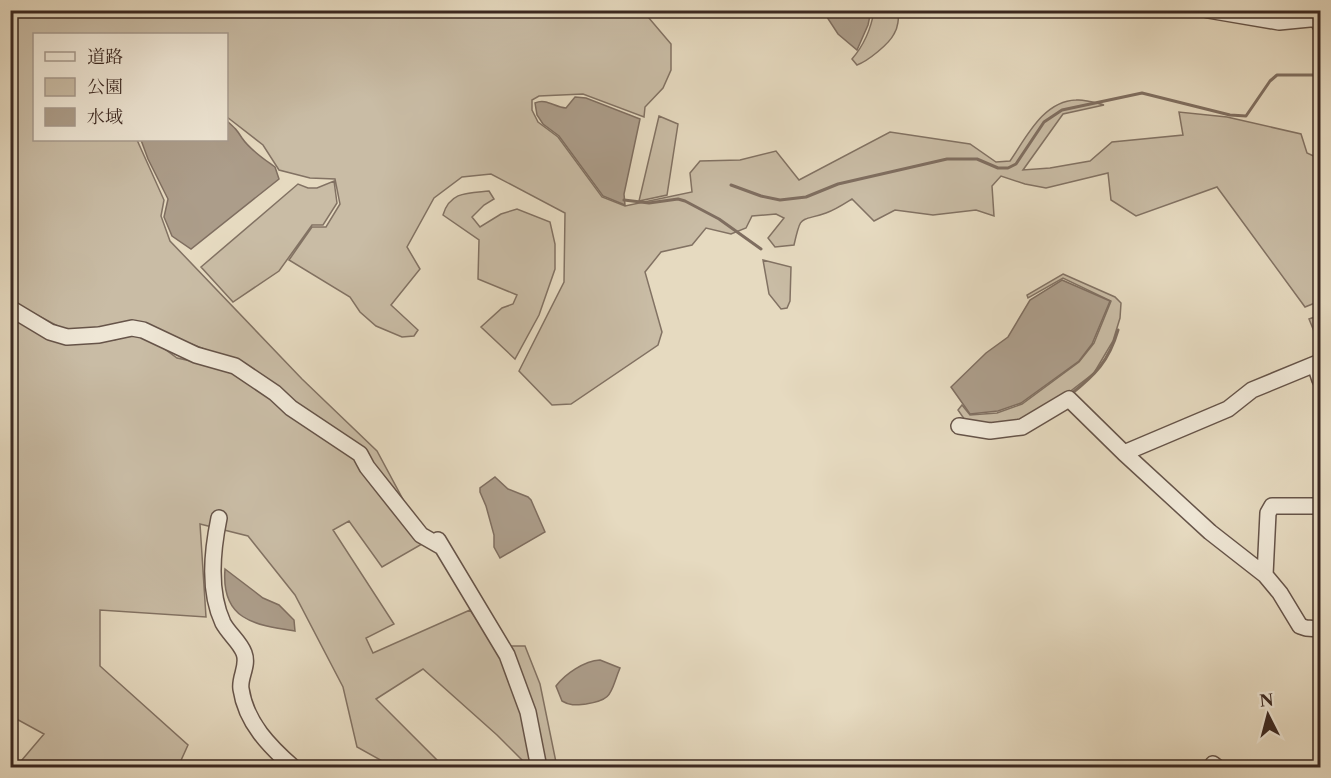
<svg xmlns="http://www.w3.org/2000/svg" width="1331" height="778" viewBox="0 0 1331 778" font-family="'Libre Caslon Text','Noto Serif JP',serif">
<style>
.green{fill:#c9bca5;stroke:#827263;stroke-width:1.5}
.water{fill:#ac9d8a;stroke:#7f6e60;stroke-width:1.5}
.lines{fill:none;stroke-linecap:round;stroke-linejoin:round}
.stream{stroke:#7f6e60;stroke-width:3}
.minor-casing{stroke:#665449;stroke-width:18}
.minor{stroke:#efe7d6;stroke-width:15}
</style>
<rect width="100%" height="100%" fill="#e6dac0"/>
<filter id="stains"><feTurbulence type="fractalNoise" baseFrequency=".00333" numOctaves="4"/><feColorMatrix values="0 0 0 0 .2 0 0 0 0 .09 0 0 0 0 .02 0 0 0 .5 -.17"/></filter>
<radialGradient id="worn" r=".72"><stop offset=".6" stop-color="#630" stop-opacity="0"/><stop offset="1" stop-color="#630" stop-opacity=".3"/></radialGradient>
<path class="green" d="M11 11H643L671 44V70L663 88 645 107 644 117 583 94 539 96 532 100V110L538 122 558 137 602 197 625 206 692 192 690 173 700 161 740 160 776 151 799 180 890 132 970 144 996 162 1010 161C1026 138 1043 101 1076 100 1085 99 1096 103 1104 105L1063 114 1023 170 1050 168 1090 161 1112 142 1183 135 1179 112 1227 117 1301 134 1307 153 1320 159V301L1305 307 1217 187 1136 216 1111 200 1108 173 1046 188 1025 184 1001 176 992 186 994 216 976 210 933 215 895 210 874 221 852 199C844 204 835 210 826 213 799 222 801 214 794 245L775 247 768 238 784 218 776 214 752 216 746 228 731 234 706 228 692 245 661 252 645 272 662 332 658 345 571 404 552 405 519 371 564 282 565 213 491 174 462 177 434 198 407 247 420 269 391 305 418 330 414 336 402 337 376 326 360 312 350 297 289 260 312 227H326L340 204 335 179 310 178 279 170 263 145 227 117 226 34H34V140H137L164 200 161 216 170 241 302 379 377 451 413 518 361 449 236 361 162 333 63 329 11 301Z
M874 11H898C899 18 898 28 894 34 889 44 868 61 857 65L852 59C864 45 871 29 874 11Z
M659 116 678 124 667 195 639 201Z
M334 181 337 203 323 225H312L279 271 233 302 201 267 298 184 308 188H317Z
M489 191 494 199 484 205 472 217 480 227 501 214 517 209 550 222 555 244V269L539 315 515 359 481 327 502 308 513 304 517 295 478 279 479 240 443 215C450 191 469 193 489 191Z
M763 260 791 267 790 301 787 308 781 309 769 294Z
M1063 274 1115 297 1121 303 1120 318 1113 341 1094 373 1068 393 1014 423 992 425 967 423 958 410 962 405 970 415 997 413 1022 404 1079 362 1094 343 1111 301 1063 278 1028 298 1027 295Z
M10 314 64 341 114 340 132 334 147 336 177 358 233 370 357 457 422 544 382 567 349 521 333 530 394 624 366 638 373 653 470 610 495 646H525L540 684 557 767H529L497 735 423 669 376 699 444 767H393L357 747 343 687 295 595 248 536 200 524 206 617 100 610V666L188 745 178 767 85 768 80 765 77 768 16 767 44 734 11 716Z
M1320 315V346L1309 319Z"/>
<path class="water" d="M823 11H871L868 25 857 50 838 34Z
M575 97 586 98 640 119 624 194 625 205 603 196 559 136 543 124 537 115 535 103C546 98 554 107 566 108Z
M227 121C235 128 237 130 242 138 250 150 264 159 275 167L279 179 191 249 172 236 164 217 168 199 148 159 141 140H226Z
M1062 280 1110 301 1092 344 1079 361 1021 403 998 411 970 414 951 387 986 353 1008 337 1030 300Z
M495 477 508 489 528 497 531 500 545 532 500 558 494 547V535L486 506 480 492V488Z
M225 569 263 598 279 605 294 620 295 631C253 625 221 619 225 569Z
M600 660 620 668C610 692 614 700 586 704 576 705 570 706 562 701L556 686C565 674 584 661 600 660Z"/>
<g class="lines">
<path class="stream" d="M731 185 761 196 780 200 806 197 838 184 947 159H977L998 168H1008L1016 164 1044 122 1062 110 1142 93 1230 115 1246 116 1270 81 1277 75H1320
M624 200 649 203 678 199 685 201 719 219 761 249
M1071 394C1095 375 1109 361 1118 330"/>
<g class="minor-casing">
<path id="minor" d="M1208 10 1279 22 1320 18V25
M10 308 50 332 67 337 99 335 132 328 143 330 196 355 235 366 275 393 291 408 360 454 367 467 421 535 442 547
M1315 365 1320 380
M959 426 990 431 1022 427 1069 399 1124 453 1210 532 1265 575 1280 593 1300 626 1306 628 1320 629
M1124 453 1228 409 1252 390 1320 362
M219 518C212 552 208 591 223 623 229 634 240 642 244 653 249 666 239 677 241 689 246 723 270 747 294 768
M438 540 507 655 528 712 539 768
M1265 575 1268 513 1272 506H1320
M1213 764 1218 768"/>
</g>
<use href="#minor" class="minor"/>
</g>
<rect width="1331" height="778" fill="none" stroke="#e6dac0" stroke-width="36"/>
<rect x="12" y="12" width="1307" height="754" fill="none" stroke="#3b2821" stroke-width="3"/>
<rect x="18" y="18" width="1295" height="742" fill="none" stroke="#3b2821" stroke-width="1.5"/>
<rect x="33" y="33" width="195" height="108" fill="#efe7d6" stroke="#a79b8e" stroke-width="1.5"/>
<rect x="45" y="52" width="30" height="9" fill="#efe7d6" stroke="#a79b8e" stroke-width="1.5"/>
<text x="87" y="63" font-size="18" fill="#3b2821">道路</text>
<rect x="45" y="78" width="30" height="18" fill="#c9bca5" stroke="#a79b8e" stroke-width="1.5"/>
<text x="87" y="93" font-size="18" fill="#3b2821">公園</text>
<rect x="45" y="108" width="30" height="18" fill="#ac9d8a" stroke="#a79b8e" stroke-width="1.5"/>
<text x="87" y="123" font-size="18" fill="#3b2821">水域</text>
<g transform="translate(1268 715) rotate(354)" stroke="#efe7d6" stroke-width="4.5" paint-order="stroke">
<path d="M0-4.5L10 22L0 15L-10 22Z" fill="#3b2821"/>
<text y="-9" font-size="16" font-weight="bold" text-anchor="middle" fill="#3b2821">N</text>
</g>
<rect width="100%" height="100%" filter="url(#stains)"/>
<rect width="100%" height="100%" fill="url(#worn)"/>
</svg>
